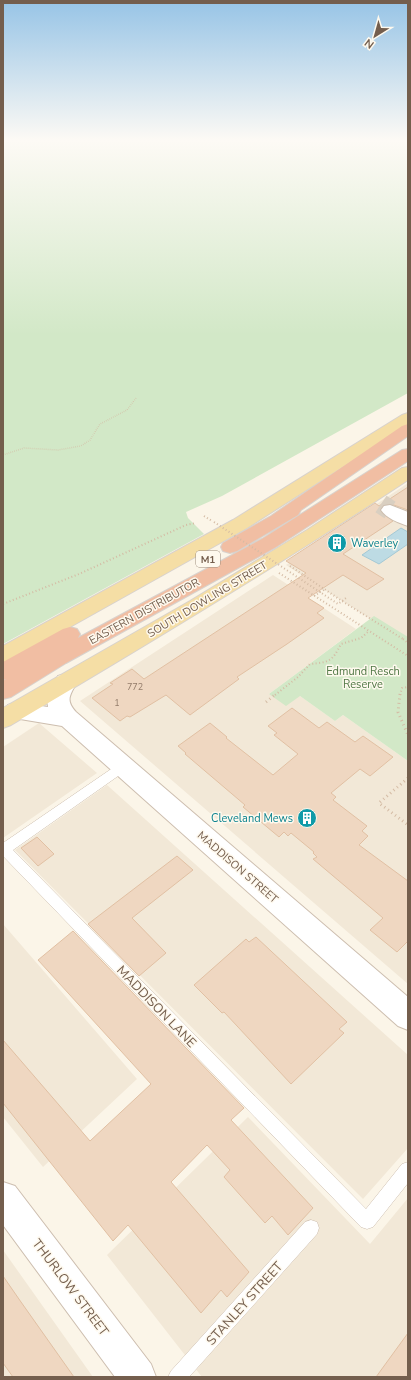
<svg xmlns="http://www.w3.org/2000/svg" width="411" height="1380" viewBox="0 0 411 1380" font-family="'Nunito Sans',sans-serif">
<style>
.residential{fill:#f2e8d7}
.green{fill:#d2e8c7}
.water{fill:#bddbe4;stroke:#a4c9d5}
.building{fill:#efd7c1;stroke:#e1c0a3}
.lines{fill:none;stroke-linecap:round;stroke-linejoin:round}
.street-tunnel{stroke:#d9cfc1;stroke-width:20;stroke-dasharray:20 10;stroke-linecap:butt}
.lane-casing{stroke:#cdbeaf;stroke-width:1}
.street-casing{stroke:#cdbeaf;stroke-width:2}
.primary-casing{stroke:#d8d2cd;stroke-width:2}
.highway-casing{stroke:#d8d2cd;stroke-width:2}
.path-far2{stroke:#d4bba4;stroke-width:1.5;stroke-dasharray:0.5 1.5;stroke-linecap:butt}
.path-far1{stroke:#d4bba4;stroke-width:2;stroke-dasharray:1 2.5;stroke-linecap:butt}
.path{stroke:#d4bba4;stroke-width:3;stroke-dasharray:1 3.5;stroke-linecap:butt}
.lane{fill:#fff;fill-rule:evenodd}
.street{fill:#fff;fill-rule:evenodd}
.primary{fill:#f5dea5;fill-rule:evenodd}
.highway{fill:#f1bea3;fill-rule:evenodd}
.path-bridge{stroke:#d4bba4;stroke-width:2;stroke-dasharray:1 2.5;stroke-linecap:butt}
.labels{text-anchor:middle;stroke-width:3;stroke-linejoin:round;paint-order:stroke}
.number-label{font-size:9px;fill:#937c6a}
.shield{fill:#fef9ee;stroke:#9d8c7d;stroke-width:1}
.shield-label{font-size:10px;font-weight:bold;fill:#745e4d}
.culture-label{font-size:11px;fill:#0d838f;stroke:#fef9ee;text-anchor:start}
.street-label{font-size:11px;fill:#745e4d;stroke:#fef9ee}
.park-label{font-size:11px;fill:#517846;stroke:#fef9ee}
.near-street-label{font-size:13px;fill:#745e4d;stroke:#fef9ee}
</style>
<rect width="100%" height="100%" fill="#fbf5e8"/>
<path class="residential" d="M408 483V643L286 565Z
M273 575 356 629 269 694 300 696 335 721 343 715 408 761V984L80 701Z
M39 723 97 773 3 838V747Z
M107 785 408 1055V1148L363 1199 15 850Z
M3 924 137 1079 43 1167 3 1117Z
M248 1117 370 1244 408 1198V1377H202L107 1255Z
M3 1250 93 1377H3Z"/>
<path class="green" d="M3 142H408V393L222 496 186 512 188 518 204 534 3 644Z
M374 616 408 637V761L343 715 335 721 300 696 286 706 269 694Z"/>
<path class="water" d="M401 528 408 532V544L379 564 362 555Z"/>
<path class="building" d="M408 487V510L391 504 383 505 380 511 393 521 343 554 384 579 367 590 343 575 308 598 324 608 317 613 324 618 287 644 237 677 239 679 190 715 166 695 130 717 127 716 120 721 92 698 113 684 110 683 132 669 144 679 306 573 286 561 375 503 379 506Z
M292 708 319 728 327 722 355 742 363 736 393 757 370 776 360 769 331 793 336 797 333 800 367 826 362 831 368 836 359 845 408 881V941L397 952 370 930 383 918 313 859 317 857 313 853 314 852 291 833 288 836 284 832 279 837 243 807 245 805 185 754 186 753 178 746 210 723 227 737 226 738 273 775 298 754 274 735 277 733 268 726Z
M37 837 54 854 38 866 21 848Z
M177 856 193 870 132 918 166 953 139 976 88 924Z
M73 931 244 1108 231 1120 313 1208 288 1235 272 1216 265 1223 224 1177 230 1170 207 1145 171 1182 249 1272 227 1297 221 1290 201 1313 128 1225 113 1241 3 1103V1040L90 1141 151 1084 38 960Z
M256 937 347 1022 339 1029 344 1033 291 1084 224 1012 222 1013 194 985 246 939 249 942Z
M3 1276 21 1302 74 1377H13L3 1363Z
M408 1333V1377H376Z"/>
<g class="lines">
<path class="street-tunnel" d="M381 504 390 510"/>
<g class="lane-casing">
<path id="lane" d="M124 761 128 763 130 766 128 769 13 850 366 1209 402 1164 408 1162V1183L373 1227 367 1229 361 1227 3 856V843L120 763Z
M311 1220 317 1222 319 1228 317 1234 189 1377H168L171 1371 305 1222Z"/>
</g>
<g class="street-casing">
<path id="street" d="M390 505 408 512V526C399 523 386 518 381 510L384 506Z
M66 674 74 676 77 682C70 695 65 700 76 712L408 997V1030L398 1026 62 726 8 717 5 711 8 705 16 703 48 707 47 695 58 676Z
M3 1182 15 1186 151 1364 156 1377H115L3 1225Z"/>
</g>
<g class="primary-casing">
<path id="primary" d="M408 413V425L247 528 11 660 3 663V646L233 520 402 415Z
M408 467V480C278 566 145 646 11 725L3 728V708L190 601 307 530 402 468Z"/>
</g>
<g class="highway-casing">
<path id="highway" d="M408 424V436L301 510 298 515 237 551 230 553 223 551 221 547 223 543 271 516 402 426Z
M408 449V461L276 547 66 663 11 697 3 699V681L6 679 3 680V662L63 629 70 627 77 629 80 634 78 638 262 539 402 450Z"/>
</g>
<path class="path-far2" d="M3 455 24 448 58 450 81 446 90 440 100 424 127 410 136 398"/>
<path class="path-far1" d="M204 516 212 521
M290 566 342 601 346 598
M279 573 408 656
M314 596 325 589
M3 604 79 574 186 525 196 523
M403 639 408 643
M275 695 298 677 310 664C329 662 332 662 341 644L361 638 369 631
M400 695 402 688 408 687"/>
<path class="path" d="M400 694 398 712 408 735
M266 702 276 694
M408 778 379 803 408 825"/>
<use href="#lane" class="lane"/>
<use href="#street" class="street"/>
<use href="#primary" class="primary"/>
<use href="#highway" class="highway"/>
<path class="path-bridge" d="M214 522 338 604 342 601 403 639"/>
</g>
<linearGradient id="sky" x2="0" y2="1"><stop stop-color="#97c4e6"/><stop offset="0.42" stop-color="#fdfaf5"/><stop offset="1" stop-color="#fdfaf5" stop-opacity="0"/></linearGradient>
<rect width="411" height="335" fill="url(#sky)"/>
<defs>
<g id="building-disc" transform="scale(1)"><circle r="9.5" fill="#0f9aa8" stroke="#fef9ee"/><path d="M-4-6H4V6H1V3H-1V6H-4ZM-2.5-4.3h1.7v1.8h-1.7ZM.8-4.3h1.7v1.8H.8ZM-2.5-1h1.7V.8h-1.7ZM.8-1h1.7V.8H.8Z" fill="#fff"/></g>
</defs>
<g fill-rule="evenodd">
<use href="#building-disc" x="337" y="543"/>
<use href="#building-disc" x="307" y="818"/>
</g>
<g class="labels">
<g class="number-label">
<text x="135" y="690">772</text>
<text x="117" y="706">1</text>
</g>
<rect class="shield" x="196" y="551" width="24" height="16" rx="3"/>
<g class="shield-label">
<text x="208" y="563">M1</text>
</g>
<g class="culture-label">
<text x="351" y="547">Waverley</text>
<text x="293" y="822" text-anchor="end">Cleveland Mews</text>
</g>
<g class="street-label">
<text transform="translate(207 599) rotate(-31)" y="4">SOUTH DOWLING STREET</text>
<text transform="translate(144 611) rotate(-29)" y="4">EASTERN DISTRIBUTOR</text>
<text transform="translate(238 867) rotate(41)" y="4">MADDISON STREET</text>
</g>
<g class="park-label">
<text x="363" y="675">Edmund Resch<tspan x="363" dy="13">Reserve</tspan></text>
</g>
<g class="near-street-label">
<text transform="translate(157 1006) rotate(46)" y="5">MADDISON LANE</text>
<text transform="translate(71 1287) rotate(53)" y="5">THURLOW STREET</text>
<text transform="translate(244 1303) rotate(-48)" y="5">STANLEY STREET</text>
</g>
</g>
<rect width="411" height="1380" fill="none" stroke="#745e4d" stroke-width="8"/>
<g transform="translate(375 36) rotate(217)" stroke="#fef9ee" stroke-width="3" paint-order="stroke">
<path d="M0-3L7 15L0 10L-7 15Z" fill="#745e4d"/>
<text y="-6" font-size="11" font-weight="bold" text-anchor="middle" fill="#745e4d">N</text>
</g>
</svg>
